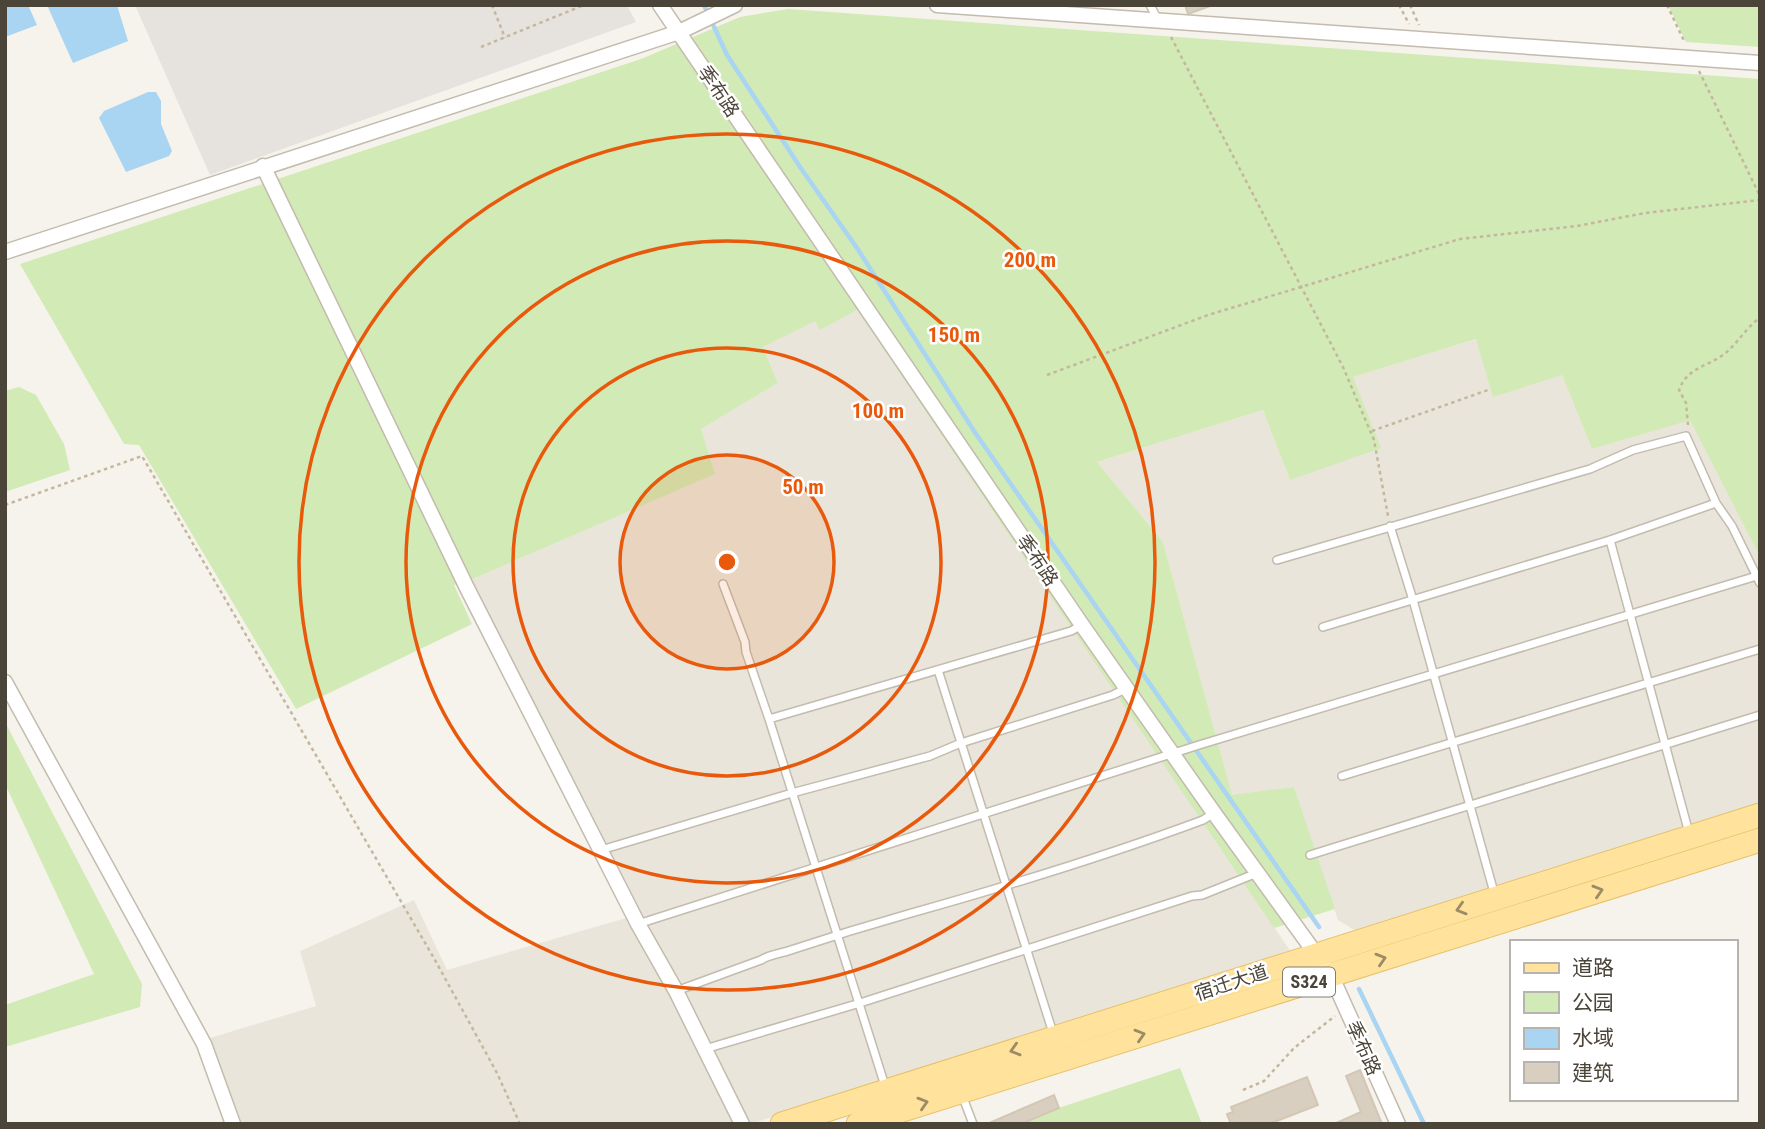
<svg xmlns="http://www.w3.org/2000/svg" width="1765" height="1129" viewBox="0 0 1765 1129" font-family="'Roboto Condensed','Noto Sans SC',sans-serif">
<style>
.residential{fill:#eae5da}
.industrial{fill:#e6e2dd}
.green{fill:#d2eab5}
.water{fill:#a9d4f2}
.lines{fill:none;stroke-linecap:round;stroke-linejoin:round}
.stream{stroke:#a9d4f2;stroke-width:4.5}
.building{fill:#d8cfc1;stroke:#d3c7b4;stroke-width:2}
.service-casing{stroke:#c2bbae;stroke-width:10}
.minor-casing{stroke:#c2bbae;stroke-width:17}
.primary-casing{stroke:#e6c16a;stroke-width:25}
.path{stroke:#c4b79f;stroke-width:2.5;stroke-dasharray:3.5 3.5;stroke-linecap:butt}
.service{stroke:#fff;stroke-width:7}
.minor{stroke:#fff;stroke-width:14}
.primary{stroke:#ffe39c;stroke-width:23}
.oneway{stroke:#9c8c66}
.ring{fill:none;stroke:#e8590c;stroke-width:3.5}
.labels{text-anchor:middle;stroke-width:5;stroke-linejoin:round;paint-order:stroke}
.shield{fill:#fff;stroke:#817c74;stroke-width:2}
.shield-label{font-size:18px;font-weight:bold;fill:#4b4439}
.street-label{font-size:19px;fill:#4b4439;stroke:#fff}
.centre{fill:#e8590c;stroke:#fff;stroke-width:3.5}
.ring-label{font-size:21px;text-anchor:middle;font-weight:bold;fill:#e8590c;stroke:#fff;stroke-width:5;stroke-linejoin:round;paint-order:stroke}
</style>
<rect width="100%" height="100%" fill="#f6f3ec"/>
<path class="residential" d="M857 310 1291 952 750 1124H242L210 1038 316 1006 300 951 414 900 447 970 640 914 470 580 714 474 701 429 778 383 763 347 816 320 821 329Z
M1477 339 1562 375 1592 449 1690 419 1760 557V815L1359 933 1338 920 1294 787 1232 796 1163 542 1097 462 1263 410 1290 480 1352 377Z"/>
<path class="industrial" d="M135 5H627L636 22 210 175Z"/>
<path class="green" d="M1668 5H1760V47L1686 42Z
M788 9 1760 79V557L1690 420 1592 449 1562 375 1493 397 1476 339 1353 377 1381 448 1290 480 1263 410 1097 462 1163 542 1232 795 1294 787 1335 909 1274 928 857 310 820 330 815 321 763 347 778 383 701 429 715 474 470 580 454 585 472 624 296 709 139 445 124 444 20 264 641 59 740 17Z
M19 387 36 395 64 444 70 470 5 492V391Z
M5 722 142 984 140 1007 5 1047V1005L94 974 5 784Z
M1180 1068 1202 1124H1010Z"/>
<path class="water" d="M5 5H28L37 25 5 37Z
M47 5H117L128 41 73 63Z
M148 92H156L161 101V124L172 151 169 156 126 172 99 118 104 111Z"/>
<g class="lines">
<path class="stream" d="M704 5 727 55 800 167 857 248 976 434 1319 927
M1359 989 1424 1124"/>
</g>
<path class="building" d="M1185 5H1213L1188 14Z
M1360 1070 1382 1124H1334L1361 1112 1346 1076Z
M1307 1077 1318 1105 1269 1124H1231L1227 1114 1233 1112 1231 1107Z
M1054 1095 1059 1108 1021 1124H987Z"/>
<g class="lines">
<g class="service-casing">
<path id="service" d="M1150 5 1158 20
M1390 526 1413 600 1495 896
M1610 540 1689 833
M1277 560 1590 469 1633 450 1686 436 1716 503 1732 526 1760 583
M723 584 745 642 746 652 769 719 886 1089
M1323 627 1610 540 1716 503
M938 670 1053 1033
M769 719 1071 631 1082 625
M1342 776 1760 649
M601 850 792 793 930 756 961 743 1113 695 1127 688
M1310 855 1760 715
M638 924 1199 745 1760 575
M676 991 761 960C770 954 780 954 791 950 830 937 869 925 908 914 1008 886 1106 856 1203 820L1214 813
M705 1049 860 1003 1192 896 1202 895 1257 873
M962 1095 973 1124"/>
</g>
<g class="minor-casing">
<path id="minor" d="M660 5 1082 625 1214 813 1331 975 1398 1124
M937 5 1760 63
M263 166 467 588 638 924 676 991 742 1124
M5 252 679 32 735 5
M5 682 204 1044 233 1124"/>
</g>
<g class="primary-casing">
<path id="primary" d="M782 1124 1760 815
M858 1124 1760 840"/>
</g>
<path class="path" d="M492 5 505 38
M1399 5 1409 24
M1410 5 1419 25
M1667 5 1685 43
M1171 37 1343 367 1374 440 1388 516
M481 47 584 5
M1699 71 1760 196
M1047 375 1208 315 1460 239 1577 226 1645 213 1760 200
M1688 425 1686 403 1679 390C1687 368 1706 367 1723 355 1737 345 1745 328 1760 318
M1372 431 1488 390
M5 505 142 456 435 960 497 1073 520 1124
M1243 1090 1264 1081 1294 1048 1335 1016"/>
<use href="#service" class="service"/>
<use href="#minor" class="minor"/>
<use href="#primary" class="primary"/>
</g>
<defs><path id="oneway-chevron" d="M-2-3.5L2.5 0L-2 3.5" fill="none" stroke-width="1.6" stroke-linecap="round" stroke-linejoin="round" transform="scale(1.75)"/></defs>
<g class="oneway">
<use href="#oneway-chevron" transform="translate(1598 891) rotate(-17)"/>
<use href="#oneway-chevron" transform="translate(1461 909) rotate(163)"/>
<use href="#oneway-chevron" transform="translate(1381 959) rotate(-17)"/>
<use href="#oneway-chevron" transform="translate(1140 1035) rotate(-17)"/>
<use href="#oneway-chevron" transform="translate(1015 1050) rotate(163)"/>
<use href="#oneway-chevron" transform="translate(923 1103) rotate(-17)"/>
</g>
<circle cx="727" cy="562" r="107" fill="#e8590c" fill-opacity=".12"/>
<g class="ring">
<circle cx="727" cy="562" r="107"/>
<circle cx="727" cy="562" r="214"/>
<circle cx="727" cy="562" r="321"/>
<circle cx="727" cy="562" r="428"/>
</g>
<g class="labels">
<rect class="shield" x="1283" y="967.5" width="52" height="29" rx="5"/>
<g class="shield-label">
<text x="1309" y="988">S324</text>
</g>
<g class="street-label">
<text transform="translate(719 91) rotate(56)" y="7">季布路</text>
<text transform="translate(1038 560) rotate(56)" y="7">季布路</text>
<text transform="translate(1231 982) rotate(-18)" y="7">宿迁大道</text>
<text transform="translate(1364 1048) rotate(66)" y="7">季布路</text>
</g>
</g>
<circle cx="727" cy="562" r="10" class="centre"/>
<g class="ring-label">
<text x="1030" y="267">200 m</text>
<text x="954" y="342">150 m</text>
<text x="878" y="418">100 m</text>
<text x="803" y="494">50 m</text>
</g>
<rect width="1765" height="1129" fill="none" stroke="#4b4439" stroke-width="14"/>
<rect x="1510" y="940" width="228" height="161" fill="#ffffff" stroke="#b7b4b0" stroke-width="2"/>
<rect x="1524" y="963" width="35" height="10" fill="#ffe39c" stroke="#b7b4b0" stroke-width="2"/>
<text x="1572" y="975" font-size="21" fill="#4b4439">道路</text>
<rect x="1524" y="992" width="35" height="21" fill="#d2eab5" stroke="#b7b4b0" stroke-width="2"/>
<text x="1572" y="1010" font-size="21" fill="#4b4439">公园</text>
<rect x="1524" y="1028" width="35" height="21" fill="#a9d4f2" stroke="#b7b4b0" stroke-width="2"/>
<text x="1572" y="1045" font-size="21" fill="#4b4439">水域</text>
<rect x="1524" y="1062" width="35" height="21" fill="#d8cfc1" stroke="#b7b4b0" stroke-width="2"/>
<text x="1572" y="1080" font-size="21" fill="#4b4439">建筑</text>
</svg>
